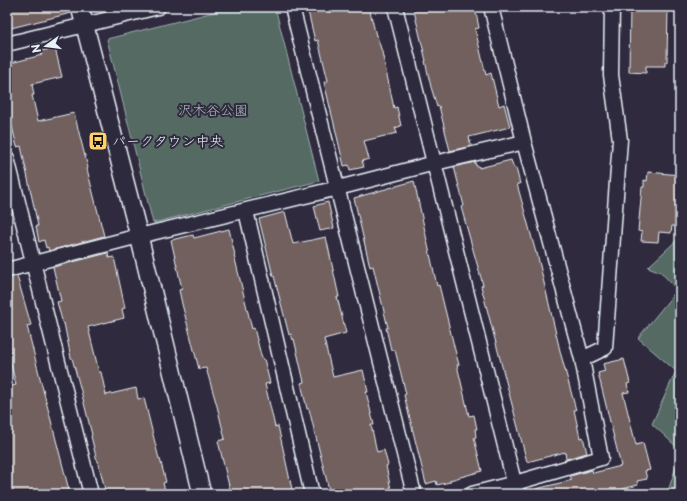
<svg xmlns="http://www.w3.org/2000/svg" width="687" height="501" viewBox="0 0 687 501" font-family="'Playpen Sans','Klee One',sans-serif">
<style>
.green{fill:#556a64;stroke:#9eaeae}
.building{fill:#72605f;stroke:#e8f1f8}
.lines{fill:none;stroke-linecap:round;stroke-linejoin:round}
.minor-casing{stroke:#e8f1f8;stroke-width:17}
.tertiary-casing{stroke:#e8f1f8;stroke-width:20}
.minor{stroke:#2f2a3d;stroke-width:14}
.tertiary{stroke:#2f2a3d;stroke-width:17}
.labels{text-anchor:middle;stroke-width:4;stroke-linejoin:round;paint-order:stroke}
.park-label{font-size:14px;fill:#adbbbd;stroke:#2f2a3d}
.poi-label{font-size:14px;fill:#e8f1f8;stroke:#2f2a3d;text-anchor:start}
</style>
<rect width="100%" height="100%" fill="#2f2a3d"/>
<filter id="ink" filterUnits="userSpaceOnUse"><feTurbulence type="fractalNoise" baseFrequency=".025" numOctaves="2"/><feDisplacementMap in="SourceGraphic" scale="8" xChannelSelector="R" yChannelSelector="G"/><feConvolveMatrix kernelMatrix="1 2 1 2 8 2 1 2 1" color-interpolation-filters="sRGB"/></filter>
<g filter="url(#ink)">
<path class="green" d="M234 7H275L319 181 153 223 107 39Z
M680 237V450L652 424 676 371 638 338 677 290 661 272 648 267Z
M680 455V494H667Z"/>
<path class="building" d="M7 7H70L71 13 7 29Z
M307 7H369L376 36H377L382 52 394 108 397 107 401 126 395 128 397 133 364 141 369 159 362 161 364 167 350 170 349 165 344 166 324 82 328 81 318 40 315 41Z
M413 7H475L479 28 475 29 486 75 491 73 499 106 504 104 510 127 469 137 471 146 450 151 439 106 437 107 431 87 425 61H426Z
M630 7H668L667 62H665V66H646V73L629 72Z
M55 48 62 77 32 84 34 95H32L38 121 74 113 88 168 87 169 104 236 49 251 48 247 46 248 44 240 39 242 36 226H38L21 146 17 147 7 106V64L42 55 41 51Z
M511 160 514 168H516L520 184H517L536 253H537L561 355 576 410H574L580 438 583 437 587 453 566 459 565 452 527 462 481 286 483 285 461 207 464 206 454 167 475 162 476 166H479V168Z
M648 172 680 175V195H679L676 226H672L671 233 659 232 658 242 641 241 642 232 638 231 642 187H644V180L647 181Z
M414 181 437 286 439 285 455 350 459 365H457L469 416 474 415 477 429H475L476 437 474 438 482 471 450 480V482L437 485 436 481 426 484 404 395 406 394 395 350H391L386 328H388L373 266 370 267 354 198Z
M328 202 334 228 320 231 314 206Z
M285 212 293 244 326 237 339 297H337L346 333 324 339 333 377 363 370 368 392H366L374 425H371L377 452 384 450 388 465 386 466 392 494H330L309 409H307L301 383 304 382 294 339 293 340 291 334 289 335 274 276H273L259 219Z
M229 229 235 255H234L252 329 254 328 262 359H264L270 383 265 384 275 427 278 426 293 494H231L218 441 225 439 217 406 206 368 199 369 182 304 179 290 182 289 171 240 193 235 194 238Z
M108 253 109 258 114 257 125 308 122 309 124 318 88 327 99 372H101L106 395 136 388 138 399 144 398 159 459H160L166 482 163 483 166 494H106L98 461H97L91 436 92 435 81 391 72 358H71L64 323 63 324 57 302 61 301 53 267Z
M17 276 31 325 27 326 40 378 70 494H10L7 482V387L16 385 8 352H11L7 336V278Z
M624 359 630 383 627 384 629 392 623 393 636 445 643 443 650 470 645 471 647 479 637 481 638 485 603 494H537L536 489 572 480 570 476 592 470 593 473 621 466 598 373 605 371 603 364Z"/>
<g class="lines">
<g class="minor-casing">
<path id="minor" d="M292 7 414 494
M395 7 517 494
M7 44 158 7
M7 158 91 494
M246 211 312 494
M7 270 139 236 338 188 435 163 524 142
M582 359 605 348 620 140 611 75 612 7
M472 494 515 483 601 458 582 359 524 142 491 7"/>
</g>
<g class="tertiary-casing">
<path id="tertiary" d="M80 7 139 236 202 494"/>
</g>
<use href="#minor" class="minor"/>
<use href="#tertiary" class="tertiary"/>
</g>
</g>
<defs>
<g id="bus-square" transform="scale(1)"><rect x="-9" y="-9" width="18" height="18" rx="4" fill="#ffd166" stroke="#2f2a3d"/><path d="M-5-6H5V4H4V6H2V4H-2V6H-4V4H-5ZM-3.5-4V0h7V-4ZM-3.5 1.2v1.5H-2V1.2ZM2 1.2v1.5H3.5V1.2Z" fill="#111"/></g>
</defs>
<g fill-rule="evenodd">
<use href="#bus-square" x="98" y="141"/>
</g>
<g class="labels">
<g class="park-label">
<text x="213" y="115">沢木谷公園</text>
</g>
<g class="poi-label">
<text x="112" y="146">パークタウン中央</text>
</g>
</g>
<rect width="687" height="501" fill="none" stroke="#2f2a3d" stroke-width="24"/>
<rect x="12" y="12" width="663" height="477" fill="none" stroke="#e8f1f8" stroke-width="1.5" filter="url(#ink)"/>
<g transform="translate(46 46) rotate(256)" stroke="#2f2a3d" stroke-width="3" paint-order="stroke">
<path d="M0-3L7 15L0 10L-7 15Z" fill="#e8f1f8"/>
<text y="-6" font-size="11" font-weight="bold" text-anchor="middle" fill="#e8f1f8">N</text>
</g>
</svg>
